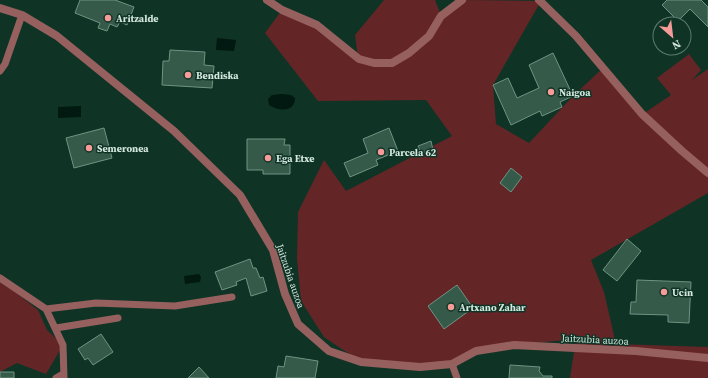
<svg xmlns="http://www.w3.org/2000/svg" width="708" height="378" viewBox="0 0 708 378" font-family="'Source Serif 4',serif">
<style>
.green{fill:#642526}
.water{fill:#011910}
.building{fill:#365a4a;stroke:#6f9483}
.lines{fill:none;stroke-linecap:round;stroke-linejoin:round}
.lane{stroke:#96605e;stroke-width:7}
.street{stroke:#96605e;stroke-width:8}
.poi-dot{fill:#f59b98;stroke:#0f3426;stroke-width:1.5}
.labels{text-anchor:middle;stroke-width:3;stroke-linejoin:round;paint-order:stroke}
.poi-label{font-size:10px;font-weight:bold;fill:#d5e8df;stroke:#0f3426;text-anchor:start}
.street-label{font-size:10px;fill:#d5e8df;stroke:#0f3426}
</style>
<rect width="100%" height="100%" fill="#0f3426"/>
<path class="green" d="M384 0H435L441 15 462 0 541 1 493 85 496 124 529 143 573 96 603 68 643 114 671 95 657 78 689 54 701 70 692 80 708 69V193L591 260 604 292 616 344 708 347V378H570L576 339 514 345 476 351 452 364 420 367 361 362 324 337 301 301 297 259 298 212 324 160 346 191 452 136 426 100 318 101 265 33 282 10 317 25 358 58 355 35Z
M0 280 38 310 47 330 63 345 46 374 17 363 0 372Z"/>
<path class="water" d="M217 38 236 40 234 51 216 50Z
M282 94 291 95 295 98C295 113 278 111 269 105L268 99 272 95Z
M81 106V117L58 118V107Z
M199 274 201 277 200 282 185 284 184 276Z"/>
<path class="building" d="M80 0H115L134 7 127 25 120 22 117 27 110 24 107 31 98 28 100 23 75 13Z
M667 0H701L708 7V27L690 9 678 21 662 5Z
M170 50 205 52 204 65 214 66 212 88 162 85 163 61H169Z
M553 53 573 96 560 102 562 107 542 116 540 111 511 125 493 85 508 78 517 98 539 88 529 65Z
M104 128 112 158 74 168 66 138Z
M389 128 398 151 376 160 378 165 350 177 344 163 368 153 363 139Z
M247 139H285L284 145H290V174H263V170H247Z
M431 141 433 150 421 153 418 146Z
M511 168 522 177 511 192 500 183Z
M627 239 641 251 617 281 603 270Z
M250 259 253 268H256L260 278 263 277 267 291 251 296 246 278 236 282 237 285 222 290 215 272Z
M637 280 691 282 689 323 668 322V315L630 314 631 302H636Z
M457 285 473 308 444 329 428 306Z
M101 334 113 352 93 365 88 358 85 360 78 349Z
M286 356 318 361 315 378H276L278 366 284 367Z
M510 365 540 367 539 371 543 376H552V378H509Z
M199 367 209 378H188Z
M0 372H14V378H0Z"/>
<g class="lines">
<path class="lane" d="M0 71 5 64 22 15
M0 278 46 309 63 345 64 378
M46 309 96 303 175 306 232 297
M56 328 118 318
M452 364 457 378
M56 378 63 374"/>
<path class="street" d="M267 0 282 10 317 25 359 59 374 63H392L409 53 429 36 441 16 462 0
M539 0 576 36 642 114 682 151 708 173
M0 8 22 15 57 36 174 131 240 195 273 250 285 294 298 324 329 351 361 362 420 367 452 364 476 351 514 345 636 351 708 358"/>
</g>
<g class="poi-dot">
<circle cx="108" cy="18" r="4"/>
<circle cx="188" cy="75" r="4"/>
<circle cx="551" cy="92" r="4"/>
<circle cx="89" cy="148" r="4"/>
<circle cx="381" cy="152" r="4"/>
<circle cx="268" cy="158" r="4"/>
<circle cx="664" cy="292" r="4"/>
<circle cx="451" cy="307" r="4"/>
</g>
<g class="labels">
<g class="poi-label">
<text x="116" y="22">Aritzalde</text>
<text x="196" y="79">Bendiska</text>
<text x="559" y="96">Naigoa</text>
<text x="97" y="152">Semeronea</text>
<text x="389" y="156">Parcela 62</text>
<text x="276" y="162">Ega Etxe</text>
<text x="672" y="296">Ucin</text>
<text x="459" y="311">Artxano Zahar</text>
</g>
<g class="street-label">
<text transform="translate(291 276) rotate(71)" y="4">Jaitzubia auzoa</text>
<text transform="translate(595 339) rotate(3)" y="4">Jaitzubia auzoa</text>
</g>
</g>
<g transform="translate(672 36) rotate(152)"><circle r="19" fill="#0f3426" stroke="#5e7c70"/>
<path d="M0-3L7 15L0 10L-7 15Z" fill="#f59b98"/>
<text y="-6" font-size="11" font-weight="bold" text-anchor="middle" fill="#d5e8df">N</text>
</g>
</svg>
